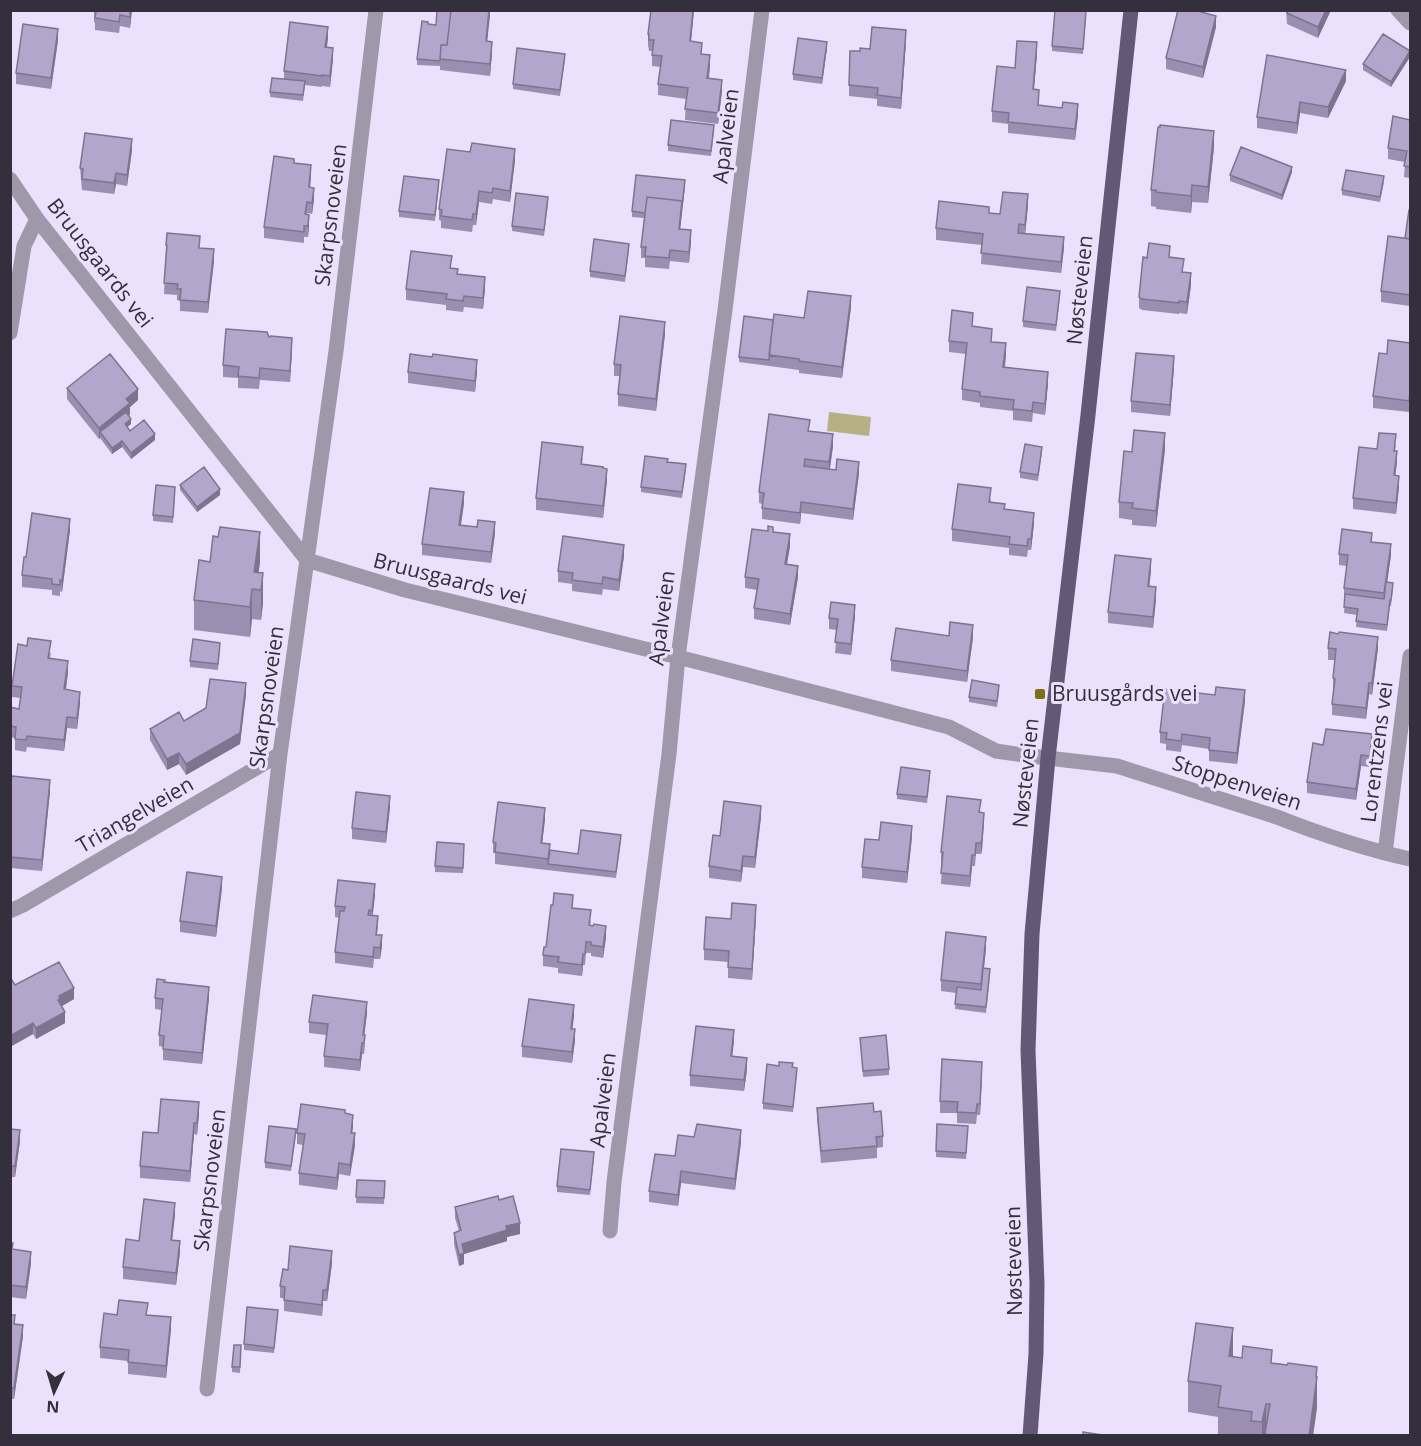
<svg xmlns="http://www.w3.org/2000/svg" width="1421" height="1446" viewBox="0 0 1421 1446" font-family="'Open Sans',sans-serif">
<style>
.water{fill:#b5b185}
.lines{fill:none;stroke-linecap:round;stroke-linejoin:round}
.minor{stroke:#9e98aa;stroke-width:15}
.major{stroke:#635876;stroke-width:15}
.wall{fill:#9b8eb0}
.shaded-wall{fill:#7e7490}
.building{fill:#b4a5cd;stroke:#7e7490;stroke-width:1.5}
.poi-dot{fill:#7c7213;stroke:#ebe1fc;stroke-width:2}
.labels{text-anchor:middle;stroke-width:6;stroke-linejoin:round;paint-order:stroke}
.street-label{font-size:21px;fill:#342f3c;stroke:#ebe1fc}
.poi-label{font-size:21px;fill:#342f3c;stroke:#ebe1fc;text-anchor:start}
</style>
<rect width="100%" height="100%" fill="#ebe1fc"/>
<path class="water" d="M829 412 871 417 869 436 827 431Z"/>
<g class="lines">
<path class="minor" d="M1398 10 1410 23
M10 179 37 219 307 560 405 590 678 657 949 727 996 751 1030 756 1117 766 1277 817C1320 834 1365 849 1410 859
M10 333 24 246 37 219
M1385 853 1410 656
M10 911 23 905 280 754
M610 1231 614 1182 669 754 678 657 725 310 762 10
M207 1389 280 754 336 351 376 10"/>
<path class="major" d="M1030 1436 1036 1354 1037 1284 1028 1050 1032 934 1048 758 1088 415 1131 10"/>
</g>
<path class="wall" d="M94 10H132L130 28 120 26 119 33 95 30V23L94 22Z
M490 10 487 41 492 53 490 76 440 70V66L417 65V59L428 24 436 25Z
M651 10H694L691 41 702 54 710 66 709 78 722 91 718 124 685 120 686 99 658 95V84L661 67 652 66V51H649L648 45V34Z
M1286 10H1331L1318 38 1287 24Z
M1086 17 1083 54 1052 51V46Z
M1216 27 1203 78 1166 69V58Z
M328 38 327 47 333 59 330 87 322 86V87L305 85 303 101 270 97V92L284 79V71Z
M58 40 51 89 16 84V73Z
M906 42 901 109 877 106V99L849 96V66L860 51Z
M827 48 822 84 793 80V74Z
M1410 51 1391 87 1363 70V64Z
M1037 54 1034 89 1039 105 1078 115 1075 140 1008 133V124L992 122V111L1015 68Z
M565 60 560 96 513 89V84Z
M1346 81 1328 118 1300 113 1297 134 1257 128V117Z
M1410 120V178L1404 177 1405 162 1388 159V148Z
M714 131 711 156 668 151V145Z
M1214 147 1208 203 1192 202 1191 213 1156 209V207L1151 206V190Z
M132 150 127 186 116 184 114 194 82 190 80 168Z
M515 160 510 202 493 199 492 204 479 202 476 225H473L472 232 441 228V221L439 220V209Z
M294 163 311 176 310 187 314 199 312 214 307 213 309 226 308 237H304V243L264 238V227Z
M1292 172 1282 200 1230 181V175Z
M1384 182 1380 202 1342 195V190Z
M439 186 435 221 399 217V211Z
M685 186 680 229 691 241 689 263 670 261 669 269 645 267V258H641V247L644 218 632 217V211Z
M548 203 544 236 512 231V226Z
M1028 205 1025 233 1064 248 1061 273 981 264 982 245 936 240V228L989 213 1000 214Z
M1410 210V306L1381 302V291L1405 238Z
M166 245 200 248 214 261 208 313 180 311V301L177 300V295L164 294Z
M629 250 625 282 590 277V271Z
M1147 258H1170L1184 273 1191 285 1187 314 1179 313V314L1142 310 1139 308V297Z
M451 268 458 275 485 288 483 309 464 307 463 312 446 310V305L406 300V289Z
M1060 296 1056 331 1023 327V321Z
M851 307 842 378 799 373V370L739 362V357L773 320 804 318Z
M973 327 1006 355 1005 367 1048 383 1045 415 1033 413 1032 422 1013 420V411L980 407V403L962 400V389L966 354 949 352V341Z
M665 334 656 411 618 406V394L620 376H614V364Z
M269 337 292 349 290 382 260 380 259 389 238 388V378L223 377V365Z
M1410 343 1409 412 1373 408V396L1387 354Z
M1174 367 1170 416 1131 412V401Z
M477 371 475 392 408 383V372Z
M67 388 138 400 130 407V414L129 416 131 424 127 427 130 431 155 440 131 459 122 447 112 454 100 438 99 439 67 399Z
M810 431 833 446 830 469 859 473 853 520 801 513 800 524 762 519V504L759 503V492Z
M1396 445 1395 451 1397 462 1395 475 1399 487 1396 514 1353 509V498L1377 449Z
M1165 449 1156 527 1132 525V520L1119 518V502Z
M1042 452 1038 481 1020 478V472Z
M583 458 582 464 603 468 607 480 603 518 536 510V498Z
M686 470 682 498 641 492V487Z
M180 485 220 495 197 512 180 490Z
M175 492 173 523 153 521V515Z
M991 499V502L1034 524 1031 550H1028L1027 557 1009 555V548L952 541V529Z
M464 503 461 525 495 533 491 563 422 555V544Z
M70 530 62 592 60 591V596L52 595V590L22 587V575L26 557Z
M773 532 790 546 787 564 798 577 790 625 754 619V608L757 590 745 588V577Z
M1372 542 1391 555 1387 582 1393 588 1391 606H1390L1387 631 1356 627 1357 615 1344 613 1345 600 1344 599V588L1347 566 1339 565V554Z
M624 556 619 591 603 589 602 595 572 591V584L558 582V571Z
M210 562 260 563 258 572 263 603 261 620 252 619 250 637 194 630V600Z
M1151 570 1149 587 1156 599 1153 628 1108 623V612Z
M855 616 851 655 835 653 837 630 829 629V618Z
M949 636 973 637 967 682 891 671V660Z
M220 648 218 670 190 667V661Z
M1328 648H1378L1372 695 1369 694 1366 719 1332 715V704L1334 690H1333V678L1335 660H1328Z
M51 652 50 658 68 672 66 690 80 703 77 729 67 728 64 751 27 747 26 752 15 750V738L10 737V707L19 709 20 698 12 697V686Z
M999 691 997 707 969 702V697Z
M246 694 240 744 186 775 179 764 167 770 150 740V729L184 721Z
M1245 701 1237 764 1209 761V749L1182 745 1181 752 1166 750V744L1160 743V732Z
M1323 745H1372L1370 767 1361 766 1356 800 1307 793V782Z
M930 776 927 803 897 799V794Z
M10 786 50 791 42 871 10 868Z
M390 807 386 843 352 839V828Z
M981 812 984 824 982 850 981 854H976L975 866H972L970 887 941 884 942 863H941V852Z
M761 817 755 868 743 867 741 882 709 878V866L720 836Z
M545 819 542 843 550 850 578 854 621 841 616 878 495 864V853H493V842Z
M912 837 907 883 862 878V867L879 840Z
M464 844 463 873 435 872V866Z
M222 888 216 937 180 932V921Z
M375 895 372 915 378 927 377 935 382 946 380 959H374L373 968 335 963V952L340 918 335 917V906Z
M573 908 591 921 590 925 606 937 603 958 591 956V953H586L585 965H583L582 976 558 973V968L543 966V955L546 947Z
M756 916 752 980 728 978V962L704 960V949L731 919Z
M986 948 984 968 990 975 986 1013 955 1009 956 993 941 991V980Z
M10 977 15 985 74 999 62 1006 65 1023 36 1039 33 1034 10 1047Z
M165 982 209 998 202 1064 163 1060V1047L159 1046V1035L162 1010 155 1009V998Z
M367 1013 364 1035 365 1046 364 1054H362L360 1071 324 1067V1056L326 1035 309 1033V1022Z
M574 1016 572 1029 575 1040 572 1063 522 1057V1046Z
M860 1038 889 1069V1075L863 1077Z
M734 1041 732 1056 747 1069 744 1091 690 1086V1075Z
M793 1067 797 1073 793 1112 763 1109V1103Z
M982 1073 980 1115H977L976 1124 957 1123V1113H940V1101Z
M817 1108 874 1112 883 1136V1147L877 1148V1158L821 1163 817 1119Z
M199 1113 197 1135 194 1134 190 1182 140 1178V1166L158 1133Z
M345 1114 353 1126 352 1133 355 1145 350 1176 339 1174 337 1190 299 1185V1173L303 1145 297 1144V1133Z
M937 1124 968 1126 966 1159 936 1157Z
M10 1129 20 1141 15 1177H10Z
M296 1135 291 1171 265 1168V1162Z
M694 1137 741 1142 735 1190 681 1183 678 1206 649 1202V1191L675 1156Z
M594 1158 590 1195 557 1192V1186Z
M357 1180 385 1181 384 1204 356 1203Z
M499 1200 520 1234 507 1237V1241L464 1254V1264L459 1266 454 1244V1233L459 1231 455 1218V1207Z
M175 1214 172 1240 180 1252 176 1285 123 1279V1267L139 1241Z
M10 1243 13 1249 31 1263 26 1299 10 1297Z
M332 1263 327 1301H323L322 1316 284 1311V1298H280V1286L288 1270Z
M10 1315 23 1336 14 1399H10Z
M117 1315H148L171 1329 166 1378 128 1374V1361L100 1358V1347Z
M278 1315 274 1353 244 1350V1344Z
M241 1351 240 1373 232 1372V1367Z
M1233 1357 1272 1363 1317 1367V1407L1313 1436H1218V1417L1188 1412V1381Z"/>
<path class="shaded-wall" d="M130 10H132L130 28Z
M489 10 490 16 486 52V41Z
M693 10H694L690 52V41Z
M1326 10H1331L1318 38V27Z
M1216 16V27L1203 78V67Z
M328 27V38L325 58V47Z
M58 29V40L51 89V78Z
M906 30V42L901 109V98Z
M492 42V53L490 76V64Z
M827 42V48L822 84V78Z
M1037 42V54L1033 100V89Z
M333 48V59L330 87V76Z
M1410 51V57L1391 87V82Z
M710 55V66L707 89V78Z
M1346 70V81L1328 118V107Z
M722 80V91L718 124V113Z
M1300 102V113L1297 134V123Z
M1078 104V115L1075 140V129Z
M1214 131V147L1208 203V187Z
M132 139V150L127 186V175Z
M515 149V160L510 202V191Z
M311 165V176L309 198V187Z
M1292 167V172L1282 200V195Z
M116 173V184L114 194V183Z
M685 180V186L679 240V229Z
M1192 185V202L1191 213V196Z
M314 188V199L312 214V203Z
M479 191V202L476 225V214Z
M1028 194V205L1025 236V225Z
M309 215V226L308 237V226Z
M691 230V241L689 263V252Z
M1064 237V248L1061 273V262Z
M214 249V261L208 313V302Z
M1191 273V285L1187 314V302Z
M485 277V288L483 309V298Z
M851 296V307L842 378V367Z
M665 322V334L656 411V399Z
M292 338V349L290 382V371Z
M1006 343V355L1003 378V367Z
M1174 356V367L1170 416V405Z
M477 360V371L475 392V381Z
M1048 372V383L1045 415V404Z
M138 389V400L130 407V414L102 436 100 432V438L99 439V428L126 399Z
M131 419V424L125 429V424Z
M1165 433V449L1156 527V511Z
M155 434V440L131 459V453Z
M833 434V446L829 474V462Z
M122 441V447L112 454V448Z
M1397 451V462L1394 486V475Z
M859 462V473L853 520V509Z
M607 469V480L603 518V506Z
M1399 476V487L1396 514V503Z
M220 489V495L197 512V507Z
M464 492V503L459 536V525Z
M801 502V513L800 524V513Z
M1034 513V524L1031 550V539Z
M70 519V530L62 592V581Z
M495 522V533L491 563V552Z
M260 532V563L256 589 254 572Z
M790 534V546L785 575V564Z
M1391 544V555L1384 605V593Z
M624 545V556L619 591V580Z
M1151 559V570L1148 598V586Z
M798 566V577L790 625V614Z
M263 573V603L261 620V590Z
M1156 587V599L1153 628V617Z
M252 589V619L250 637V607Z
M855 605V616L851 655V644Z
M973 625V637L967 682V671Z
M1378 637V648L1372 695V683Z
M68 661V672L64 701V689Z
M246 683V694L240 744 186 775V764Z
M1369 683V694L1366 719V708Z
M1245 690V701L1237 764V753Z
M80 692V703L77 729V718Z
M67 717V728L64 751V740Z
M1372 734V745L1370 767V756Z
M179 753V764L167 770V759Z
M1361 755V766L1356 800V789Z
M50 780V791L42 871V860Z
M390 796V807L386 843V832Z
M761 806V817L755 868V857Z
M545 808V819L541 854V843Z
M984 813 982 850 981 854V843Z
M912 826V837L907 883V872Z
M972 855V866L970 887V876Z
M743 856V867L741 882V871Z
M222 877V888L216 937V926Z
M375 884V895L372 922V911Z
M756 905V916L752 980V969Z
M606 926V937L603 958V947Z
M382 935V946L380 959V948Z
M986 937V948L981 995V984Z
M583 954V965L582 976V965Z
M209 987V998L202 1064V1053Z
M74 988V999L60 1007 58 1000 59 996Z
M367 1002V1013L363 1046V1035Z
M574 1005V1016L571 1040V1029Z
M65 1012V1023L36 1039V1028Z
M33 1023V1034L10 1047V1036Z
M575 1029V1040L572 1063V1052Z
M734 1030V1041L731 1067V1056Z
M362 1043V1054L360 1071V1060Z
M747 1058V1069L744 1091V1080Z
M982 1062V1073L980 1115V1104Z
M199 1102V1113L197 1135V1123Z
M353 1115V1126L351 1144V1133Z
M194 1123V1134L190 1182V1171Z
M20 1130V1141L15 1177V1166Z
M741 1130V1142L735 1190V1179Z
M355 1133V1145L350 1176V1165Z
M339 1163V1174L337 1190V1178Z
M681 1171V1183L678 1206V1195Z
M175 1203V1214L171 1251V1240Z
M520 1223V1234L507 1237V1241L464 1254V1264L459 1266V1255L462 1244 506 1226Z
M180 1241V1252L176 1285V1273Z
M332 1251V1263L327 1301V1290Z
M31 1252V1263L26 1299V1287Z
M323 1290V1301L322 1316V1305Z
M171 1317V1329L166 1378V1366Z
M23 1325V1336L14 1399V1388Z
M1233 1328V1359L1229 1356Z
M1317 1367V1407L1313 1436H1309Z
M1266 1404V1434L1265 1436H1262V1422Z"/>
<path class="building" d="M94 10H130V17L120 15 119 22 95 18 96 12Z
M437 10H451L447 45H441L440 61 417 59 422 21 428 22V24L436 25Z
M451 10H489L486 41 492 42 490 64 440 59 441 45H447Z
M651 10H693L690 41 702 43 701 54 710 55 707 78 722 80 718 113 685 109 688 88 658 84 662 56 652 55 654 40H649V34H648Z
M1055 10 1086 11 1083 49 1052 46Z
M1178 10H1194L1216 16 1203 67 1166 58Z
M1288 10H1326L1318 27 1287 13Z
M290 22 328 27 325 47 333 48 330 76 322 75V76L284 71Z
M23 24 58 29 51 78 16 73Z
M872 27 906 30 901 98 877 95 878 88 849 85 850 51H860V48L870 49Z
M1383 34 1410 51 1391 82 1363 64Z
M798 38 827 42 822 78 793 74Z
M1017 41 1037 42 1033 89 1039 90 1038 105 1062 108 1063 102 1078 104 1075 129 1008 122 1009 113 992 111 997 66 1015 68Z
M517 48 565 54 560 90 513 84Z
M1267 55 1346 70 1328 107 1300 102 1297 123 1257 117Z
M272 78 305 81 303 95 270 92Z
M1393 116 1410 120V167L1404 166 1407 151 1388 148Z
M671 120 714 125 711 151 668 145Z
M1160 125 1214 131 1208 187 1192 185 1191 196 1156 192V190H1151L1158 127H1160Z
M85 133 132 139 127 175 116 173 114 183 82 179 83 169 80 168Z
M472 143 515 149 510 191 493 188 492 193 479 191 476 214H473L472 220 441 216 442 210 439 209 447 149 470 152Z
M1241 147 1292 167 1282 195 1230 175Z
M274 156 294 159V163L311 165 309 187 314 188 312 203 307 202 305 214 309 215 308 226H304V232L264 227Z
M1346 170 1384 176 1380 197 1342 190Z
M636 175 685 180 682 206V201L647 197 645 213 632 211Z
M404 176 439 180 435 215 399 211Z
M1003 192 1028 194 1025 225 1019 224 1018 233 1064 237 1061 262 981 253 983 234 936 228 939 201 989 207V213L1000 214Z
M516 193 548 197 544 230 512 226Z
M647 197 682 201 679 229 691 230 689 252 670 250 669 258 645 256 646 247H641Z
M1409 210H1410V239L1405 238Z
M167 233 200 236 199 248 214 249 208 302 180 300 181 289H177L178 284 164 283 167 245H166Z
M1388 236 1410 239V295L1381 291Z
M594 239 629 244 625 276 590 271Z
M1149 243 1170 246 1169 257 1184 259 1182 272 1191 273 1187 302 1179 301V303L1142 299 1139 297 1143 257 1147 258Z
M411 251 452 256 450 268 458 269 457 274 485 277 483 298 464 296 463 301 446 299 447 294 406 289Z
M1027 287 1060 291 1056 325 1023 321Z
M808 291 851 296 842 367 799 361V359L769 355 774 314 804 318Z
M952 310 973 313 972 326 992 329 991 342 1006 343 1003 367 1048 372 1045 404 1033 402 1032 411 1013 409 1014 400 980 396V392L962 389 967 343 949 341Z
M620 316 665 322 656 399 618 394 621 365 614 364Z
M744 316 773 320 769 360 739 357Z
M226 329 267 332 269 337 271 336 292 338 290 371 260 368 259 378 238 376 239 367 223 365Z
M1388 340 1410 343V393L1409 401 1373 396 1379 353 1387 354Z
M1136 353 1174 356 1170 405 1131 401Z
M110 354 138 389 126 399 130 403 99 428 67 388Z
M410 354 432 357 433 354 477 360 475 381 408 372Z
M126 412 131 419 125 424 130 431 144 420 155 434 131 453 122 441 112 448 100 432Z
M769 414 810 420 808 431 833 434 829 462 805 459 804 466 836 470 837 459 859 462 853 509 801 502 800 513 762 508 764 493 759 492Z
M1134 430 1165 433 1156 511 1132 508 1133 503 1119 502 1124 451 1132 452Z
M1379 433 1396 434 1394 451H1397L1394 475 1399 476 1396 503 1353 498 1359 447 1377 449Z
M542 442 583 447 581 464 603 467V468L607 469 603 506 536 498Z
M1025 444 1042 447 1038 475 1020 472Z
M645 456 668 459 667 462 686 464 682 492 641 487Z
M204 467 220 489 197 507 180 485Z
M958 484 991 488 989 502 1005 504 1004 509 1034 513 1031 539H1028L1027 546 1009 544 1010 537 952 529Z
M156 485 175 487 173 517 153 515Z
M430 488 464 492 459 525 477 527 478 520 495 522 491 552 422 544Z
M32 513 70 519 62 581 60 580V585L52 584V579L22 575 24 557H26Z
M768 526 773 527V532L790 534 785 564 798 566 790 614 754 608 759 579 745 577 752 529 768 531Z
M220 527 260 532 254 572 263 573 261 590 252 589 250 607 194 600 199 560 210 562 213 536 218 537Z
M1342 529 1372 533 1371 542 1391 544 1384 593 1344 588 1348 555 1339 554Z
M563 536 624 545 619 580 603 577 602 584 572 580 573 573 558 571Z
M1115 555 1151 559 1148 586 1156 587 1153 617 1108 612Z
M1386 582 1393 583 1391 600H1390L1387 625 1356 621 1358 609 1344 607 1345 594 1384 599Z
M831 602 855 605 851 644 835 642 838 619 829 618Z
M950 622 973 625 967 671 891 660 896 628 949 636Z
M1330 632 1338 634 1339 632 1378 637 1372 683H1369L1366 708 1332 704 1335 679 1333 678 1336 649 1328 648Z
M28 638 51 641 48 658 68 661 64 689 80 692 77 718 67 717 64 740 27 736 26 740 15 739 16 727 10 726V707L19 709 22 687 12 686 18 644 27 646Z
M193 639 220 643 218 664 190 661Z
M210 679 246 683 240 733 186 764 179 753 167 759 150 729 179 712 184 721 206 708Z
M972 680 999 685 997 701 969 697Z
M1216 687 1245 690 1237 753 1209 750 1210 738 1182 734 1181 741 1166 739 1167 733 1160 732 1165 689 1215 695Z
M1326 729 1372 734 1370 756 1361 755 1356 789 1307 782 1313 743 1323 745Z
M901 767 930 771 927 797 897 794Z
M12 776 50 780 42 860 10 857V786Z
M356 792 390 796 386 832 352 828Z
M947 796 981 800 979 812 984 813 982 839 981 843H976L975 855H972L970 876 941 873 943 852H941Z
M724 801 761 806 755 857 743 856 741 871 709 866 713 835 720 836Z
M498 802 545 808 541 843 550 844 548 859 495 852 496 843 493 842Z
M881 822 912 826 907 872 862 867 865 839 879 840Z
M581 830 621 835 616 872 548 864 550 850 578 854Z
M437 842 464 844 463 868 435 866Z
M187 872 222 877 216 926 180 921Z
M338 880 375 884 372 911 369 910 368 915 378 916 376 935H382L380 948 374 947 373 957 335 952 340 911H344L345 907 335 906Z
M554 893 573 895 572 908 591 910 589 925 593 926 594 924 606 926 603 947 591 945V942H586L585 954H583L582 965 558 962 559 957 543 955 544 947H546L551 905H553Z
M732 903 756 905 752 969 728 967 729 951 704 949 706 917 731 919Z
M946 932 986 937 981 984 941 980Z
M59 962 74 988 59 996 60 998 58 1000 65 1012 36 1028 33 1023 10 1036V977L15 985Z
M983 968 990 969 986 1007 955 1004 957 987 981 990Z
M157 979 165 980 164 982 209 987 202 1053 163 1049 164 1036 159 1035 163 999 155 998Z
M313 995 367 1002 363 1035H365L364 1043H362L360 1060 324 1056 328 1024 309 1022Z
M529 999 574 1005 571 1029H575L572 1052 522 1046Z
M696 1026 734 1030 731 1056 747 1058 744 1080 690 1075Z
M886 1035 889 1069 863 1071 860 1038Z
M942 1059 982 1062 980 1104H977L976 1113 957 1112 958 1102 940 1101Z
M779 1062 793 1063 792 1067 797 1068 793 1107 763 1103 767 1064 779 1066Z
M161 1099 199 1102 197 1123H194L190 1171 140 1166 143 1132 158 1133Z
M873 1103 874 1112 881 1111 883 1136 876 1137 877 1146 821 1151 817 1108Z
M301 1104 345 1110V1113L353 1115 351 1133H355L350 1165 339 1163 337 1178 299 1173 305 1134 297 1133Z
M697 1124 741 1130 735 1179 681 1171 678 1195 649 1191 655 1154 675 1156 678 1135 694 1137Z
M937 1124 968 1126 966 1153 936 1151Z
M269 1126 296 1129 291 1166 265 1162Z
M10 1129 20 1130 15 1166H10Z
M561 1149 594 1152 590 1190 557 1186Z
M357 1180 385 1181 384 1198 356 1197Z
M498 1196 499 1200 513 1196 520 1223 506 1226 507 1230 462 1244 464 1253 459 1255 454 1233 461 1230 455 1207Z
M144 1199 175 1203 171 1240 180 1241 176 1273 123 1267 126 1239 139 1241Z
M10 1243H13L12 1249 31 1252 26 1287 10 1285Z
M290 1246 332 1251 327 1290H323L322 1305 284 1300 285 1287 280 1286 283 1269 288 1270Z
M119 1300 148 1303 146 1315 171 1317 166 1366 128 1362 129 1350 100 1347 104 1313 117 1315Z
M247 1307 278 1310 274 1348 244 1344Z
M10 1315H15L14 1324 23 1325 14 1388H10Z
M1196 1323 1233 1328 1229 1356 1242 1358 1243 1346 1272 1350 1271 1363 1287 1365 1288 1363 1317 1367 1316 1377H1317L1309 1436H1274L1265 1434 1270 1404H1266L1262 1422 1251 1421 1252 1412 1218 1407 1221 1386 1188 1381Z
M234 1345H241L240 1367H232Z
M1083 1432 1109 1436H1083Z"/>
<rect class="poi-dot" x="1034" y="688" width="12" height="12" rx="3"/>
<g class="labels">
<g class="street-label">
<text transform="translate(726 136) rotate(-83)" y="7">Apalveien</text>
<text transform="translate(331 215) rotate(-83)" y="7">Skarpsnoveien</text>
<text transform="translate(100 263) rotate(52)" y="7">Bruusgaards vei</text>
<text transform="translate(1080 290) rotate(-84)" y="7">Nøsteveien</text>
<text transform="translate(450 579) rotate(14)" y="7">Bruusgaards vei</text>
<text transform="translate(662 618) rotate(-83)" y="7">Apalveien</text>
<text transform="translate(267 697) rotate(-82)" y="7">Skarpsnoveien</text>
<text transform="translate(1377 752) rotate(-83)" y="7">Lorentzens vei</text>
<text transform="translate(1026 773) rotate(-84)" y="7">Nøsteveien</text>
<text transform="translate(1237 783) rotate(18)" y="7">Stoppenveien</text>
<text transform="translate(135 815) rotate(-30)" y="7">Triangelveien</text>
<text transform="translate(603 1100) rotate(-83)" y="7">Apalveien</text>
<text transform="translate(210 1180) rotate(-83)" y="7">Skarpsnoveien</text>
<text transform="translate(1014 1261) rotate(-91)" y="7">Nøsteveien</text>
</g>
<g class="poi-label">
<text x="1052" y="701">Bruusgårds vei</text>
</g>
</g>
<rect width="1421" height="1446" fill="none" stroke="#342f3c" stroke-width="24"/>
<g transform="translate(54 1392) rotate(184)" stroke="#ebe1fc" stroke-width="4.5" paint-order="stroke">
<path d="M0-4.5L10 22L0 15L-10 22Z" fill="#342f3c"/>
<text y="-9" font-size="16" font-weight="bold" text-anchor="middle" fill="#342f3c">N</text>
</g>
</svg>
